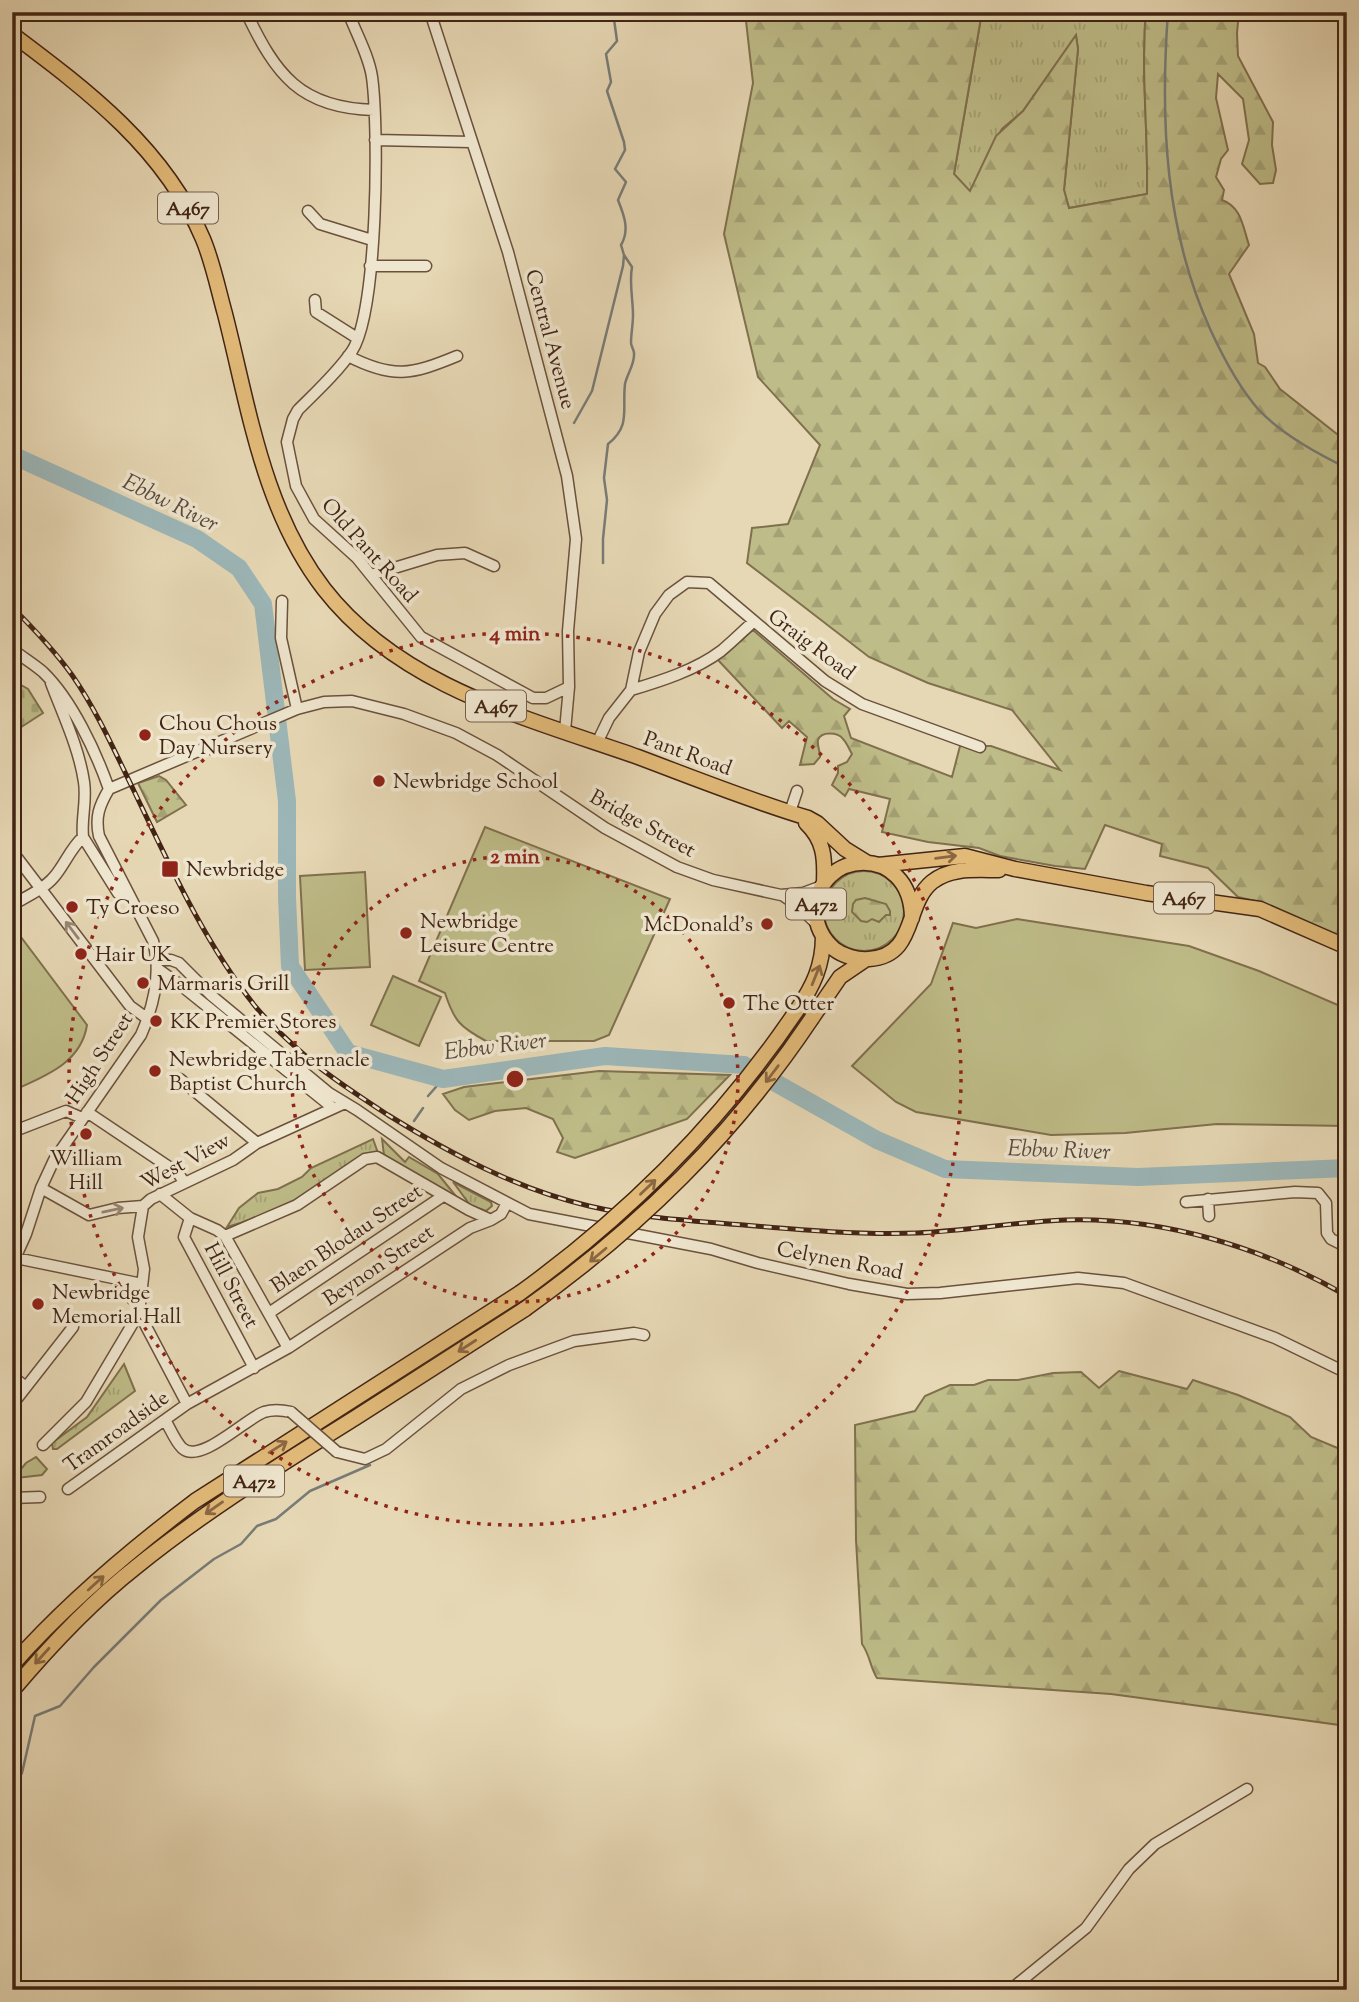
<svg xmlns="http://www.w3.org/2000/svg" width="1359" height="2002" viewBox="0 0 1359 2002" font-family="'Sorts Mill Goudy',serif">
<style>
.grass{fill:url(#grass-tufts);stroke:#80704e;stroke-width:2}
.forest{fill:url(#forest-firs);stroke:#80704e;stroke-width:2}
.cemetery{fill:url(#cemetery-stones);stroke:#80704e;stroke-width:2}
.park{fill:#bebc88;stroke:#80704e;stroke-width:2}
.lines{fill:none;stroke-linecap:round;stroke-linejoin:round}
.stream{stroke:#787c77;stroke-width:2.5}
.river{stroke:#9cb7b9;stroke-width:18}
.minor-casing{stroke:#6b513c;stroke-width:13}
.major-casing{stroke:#422414;stroke-width:17}
.minor{stroke:#efe6cf;stroke-width:10}
.major{stroke:#e4bc7a;stroke-width:14}
.rail-casing{stroke:#422414;stroke-width:5}
.rail{stroke:#efe6cf;stroke-width:2.5;stroke-dasharray:8;stroke-linecap:butt}
.minor-bridge-casing{stroke:#6b513c;stroke-width:13;stroke-linecap:butt}
.major-bridge-casing{stroke:#422414;stroke-width:17;stroke-linecap:butt}
.minor-bridge{stroke:#efe6cf;stroke-width:10}
.major-bridge{stroke:#e4bc7a;stroke-width:14}
.oneway{stroke:#8b6842}
.oneway2{stroke:#988572}
.ring{fill:none;stroke:#8f2418;stroke-width:3.5;stroke-dasharray:3.5 7}
.poi-dot{fill:#8f2418;stroke:#efe6cf;stroke-width:2.5}
.labels{text-anchor:middle;stroke-width:7;stroke-linejoin:round;paint-order:stroke}
.shield{fill:#efe6cf;stroke:#765e4c;stroke-width:2}
.shield-label{font-size:19px;font-weight:bold;fill:#422414}
.street-label{font-size:21px;fill:#422414;stroke:#efe6cf}
.poi-label{font-size:21px;fill:#422414;stroke:#efe6cf;text-anchor:start}
.water-label{font-size:23px;font-style:italic;fill:#58493d;stroke:#efe6cf}
.centre{fill:#8f2418;stroke:#efe6cf;stroke-width:3.5}
.ring-label{font-size:21px;text-anchor:middle;font-weight:bold;fill:#8f2418;stroke:#efe6cf;stroke-width:7;stroke-linejoin:round;paint-order:stroke}
</style>
<defs>
<pattern id="grass-tufts" width="24" height="20" patternUnits="userSpaceOnUse" patternTransform="scale(1.75)"><rect width="24" height="20" fill="#bebc88"/><path d="M3 7l-1-3M5 7V3M7 7l1-3M15 17l-1-3M17 17v-4M19 17l1-3" fill="none" stroke="#a4a174"/></pattern>
<pattern id="forest-firs" width="22" height="20" patternUnits="userSpaceOnUse" patternTransform="scale(1.75)"><rect width="22" height="20" fill="#bebc88"/><path d="M5 1l3.5 6h-7zM16 11l3.5 6h-7z" fill="#a4a174"/></pattern>
<pattern id="cemetery-stones" width="16" height="16" patternUnits="userSpaceOnUse" patternTransform="scale(1.75)"><rect width="16" height="16" fill="#bebc88"/><path d="M2 7V4a2 2 0 0 1 4 0v3zM10 15v-3a2 2 0 0 1 4 0v3z" fill="#a4a174"/></pattern>
</defs>
<rect width="100%" height="100%" fill="#e7d8b5"/>
<filter id="stains"><feTurbulence type="fractalNoise" baseFrequency=".00286" numOctaves="4"/><feColorMatrix values="0 0 0 0 .2 0 0 0 0 .09 0 0 0 0 .02 0 0 0 .5 -.17"/></filter>
<radialGradient id="worn" r=".72"><stop offset=".6" stop-color="#630" stop-opacity="0"/><stop offset="1" stop-color="#630" stop-opacity=".3"/></radialGradient>
<path class="grass" d="M982 12H1146C1144 27 1145 41 1144 56 1144 102 1148 148 1147 194L1069 208 1064 190 1078 49 1076 36 1023 111 1002 129 970 192 954 174Z
M824 911a40 40 0 1 1 80 0a40 40 0 1 1-80 0Z
M373 1139 378 1153C329 1182 283 1211 227 1227L239 1208 258 1193 278 1189 302 1177 311 1168Z
M382 1139 405 1162 409 1157 438 1174 459 1200 384 1155Z
M453 1182 491 1202 492 1206 486 1211 470 1205Z
M124 1364 135 1391 57 1449H53L52 1443 87 1417Z"/>
<path class="forest" d="M745 12H982L954 174 970 191 996 136 1023 111 1076 35 1078 49 1064 190 1069 208 1147 194C1148 148 1144 102 1144 56 1145 41 1144 27 1146 12H1239L1237 33 1238 56 1273 122 1272 145 1276 170 1273 183 1260 184 1242 164 1249 140 1243 99 1218 74 1216 98 1228 150 1221 159 1216 177 1224 190 1222 200C1242 207 1243 228 1249 245L1229 274 1254 334 1258 363 1265 367 1280 389 1347 442V944L1263 903 1238 897 1208 868 1160 856 1162 844 1105 825 1085 869 1055 866 1000 856 979 848 928 842 882 832 890 799 849 789 845 796 832 785 838 773V766L847 762 852 754C849 749 847 743 843 739 838 732 821 731 818 740 817 744 820 752 820 757L814 764 800 765 807 737 789 721 782 728 718 660 753 630 833 699 850 709 844 716 851 738 952 777 960 746H991L1060 770 1012 710 928 683 869 657 747 563 752 528 788 524 820 445 758 377 724 234 753 83Z
M159 776 166 780 186 805 157 822 138 783Z
M865 898 886 904 890 911V915H886L879 922 872 919 867 922 861 921 852 912 853 904 856 900Z
M599 1071 730 1075 687 1119 575 1158 557 1152 563 1138 553 1119 526 1108 495 1111 469 1120 455 1110 443 1094 464 1087Z
M1119 1371 1187 1389 1193 1380 1238 1395 1290 1417 1311 1437 1347 1452V1726L1111 1694 877 1678C870 1667 870 1655 862 1644L856 1540 855 1425 915 1411 925 1396 950 1385H974L988 1380H1018L1053 1373 1081 1372 1099 1388Z"/>
<path class="cemetery" d="M21 685 28 689 43 713 12 733V696Z"/>
<path class="park" d="M485 827 670 899 609 1035 594 1041H486C460 1027 454 1021 445 993L419 981Z
M365 872 370 967 305 970 300 876Z
M1017 919 1189 946 1259 971 1347 1009V1126L1217 1124 1125 1133 1051 1135 916 1112 896 1102 852 1066 931 984 953 923 976 928Z
M12 925 87 1025C81 1064 43 1077 12 1091Z
M393 976 441 997 419 1046 371 1025Z
M36 1457 47 1469 42 1475 17 1478 16 1475 26 1463Z"/>
<g class="lines">
<path class="stream" d="M1168 12C1160 121 1165 231 1211 331 1224 359 1238 386 1258 409 1281 434 1316 453 1347 468
M574 423 592 391 623 266 624 255
M603 563V539L607 500 604 478 608 444C631 426 622 410 625 384 627 374 635 364 634 353 634 350 631 346 631 343 631 334 633 325 633 315 633 299 629 283 632 267L624 255 621 245C630 230 624 215 618 200L626 182 615 169 625 150 624 142 607 91 611 82 606 54 617 41 613 12
M428 1096 443 1079
M414 1121 423 1108
M12 1791 22 1773 35 1716 60 1706 94 1667 161 1600 214 1559 241 1544 257 1526 276 1519 310 1491 370 1465"/>
<path class="river" d="M12 455 197 539 239 568 263 604 287 801V897L290 966 348 1053 443 1079 605 1056 744 1065 877 1140 945 1169 1138 1177 1347 1168"/>
<g class="minor-casing">
<path id="minor" d="M246 12C276 75 300 108 374 110
M348 12C356 33 369 56 372 77 379 128 378 311 352 351 337 373 316 392 298 410L293 419 287 442 296 486 314 519 357 558 421 637 533 698H546L569 687 565 731
M430 12 508 252 567 476 576 539 568 631 569 687
M375 140 471 142
M308 211 320 224 372 240
M370 266H426
M315 300 316 312 357 338
M348 356C393 379 411 375 457 356
M371 575 437 555 465 553 494 566
M282 601 281 638 297 709
M12 649C22 657 34 664 43 672 72 700 96 752 109 789
M631 690C661 681 696 670 721 651 732 642 743 631 754 621L825 681 862 704 980 747
M597 743 609 718 631 690 639 652 655 614 669 595 687 582 709 583 754 621
M109 789 297 709 324 702 352 701 404 714 456 733 497 755 605 828 677 867 713 880 781 895 803 893 822 886
M790 812 797 791
M83 837 118 893 130 896
M12 851 130 1006 148 1019
M782 895 798 906 818 925
M12 905C26 897 44 889 54 877 65 864 70 849 83 837 81 819 87 801 84 782 79 748 63 715 51 683
M158 960H171L179 963 212 996 329 1093 357 1110 441 1168 529 1214 711 1249 758 1263 849 1284 907 1294 940 1293 1078 1278 1124 1283 1275 1338 1347 1373
M158 969 183 987 333 1108
M180 1079 257 1143
M87 1112 178 1173 184 1182
M12 1132 66 1111 82 1118
M41 1188 89 1215 118 1208 143 1206 151 1199 233 1160 257 1143 345 1103
M160 1194 190 1218 217 1230 225 1236 297 1205 365 1159 377 1157 469 1210 491 1220 501 1214 507 1203
M1208 1199 1209 1216
M1186 1202 1295 1192 1318 1193 1326 1203 1327 1233 1331 1239 1347 1247
M190 1218 184 1237 254 1368
M225 1236 288 1348
M16 1258 142 1284
M12 1265 26 1234 41 1188 54 1160 141 1035C154 1005 162 973 153 941L99 836C95 817 99 806 109 789
M139 1313 187 1404
M269 1313 443 1196
M12 1376 26 1387
M12 1405 73 1327
M165 1420C170 1428 175 1441 182 1448 200 1465 245 1419 264 1412 274 1409 282 1410 291 1412
M43 1445 86 1402 139 1313 144 1269 138 1237 143 1206
M337 1452 365 1459 386 1449 461 1389 509 1365 574 1341 634 1333 644 1335
M68 1489 187 1404 288 1348 470 1228 491 1220
M12 1498 40 1497
M1010 1990 1086 1928 1129 1869 1155 1844 1247 1789"/>
</g>
<g class="major-casing">
<path id="major" d="M12 34C88 91 165 149 203 239 213 263 218 289 225 314 249 408 263 510 324 589 400 687 527 718 638 757 694 778 751 801 808 818L817 823 845 849 866 862
M806 823C824 840 825 858 824 882
M878 865 965 856 1015 869 1146 893 1260 909 1347 947
M912 918C911 842 815 849 816 912 816 926 823 939 834 949 843 956 857 960 869 959 917 956 904 905 932 882 951 867 976 870 999 870
M797 1010C813 986 823 966 823 936
M812 1018 840 977 865 960
M12 1665C66 1604 130 1550 195 1501L520 1293
M12 1691C50 1646 90 1603 136 1567 205 1511 280 1465 355 1418 412 1382 468 1345 525 1309"/>
</g>
<use href="#minor" class="minor"/>
<use href="#major" class="major"/>
<g class="rail-casing">
<path id="rail" d="M12 607C34 629 54 650 72 675 97 711 115 752 134 791 169 864 204 942 255 1006 274 1029 297 1049 320 1068 342 1085 365 1100 388 1115 451 1154 517 1189 589 1206 640 1218 693 1221 744 1225 802 1230 859 1235 917 1233 966 1231 1015 1222 1065 1220 1162 1217 1263 1247 1347 1296"/>
</g>
<use href="#rail" class="rail"/>
<g class="minor-bridge-casing">
<path id="minor-bridge" d="M291 1412 337 1452"/>
</g>
<g class="major-bridge-casing">
<path id="major-bridge" d="M520 1293C629 1214 722 1121 797 1010
M525 1309C640 1227 733 1136 812 1018"/>
</g>
<use href="#minor-bridge" class="minor-bridge"/>
<use href="#major-bridge" class="major-bridge"/>
</g>
<defs><path id="oneway-shaft" d="M-6 0H5M1.5-3L5.5 0L1.5 3" fill="none" stroke-width="1.6" stroke-linecap="round" stroke-linejoin="round" transform="scale(1.75)"/></defs>
<g class="oneway">
<use href="#oneway-shaft" transform="translate(946 857) rotate(-8)"/>
<use href="#oneway-shaft" transform="translate(816 975) rotate(-68)"/>
<use href="#oneway-shaft" transform="translate(772 1074) rotate(127)"/>
<use href="#oneway-shaft" transform="translate(648 1187) rotate(-44)"/>
<use href="#oneway-shaft" transform="translate(598 1255) rotate(140)"/>
<use href="#oneway-shaft" transform="translate(467 1346) rotate(147)"/>
<use href="#oneway-shaft" transform="translate(278 1447) rotate(-32)"/>
<use href="#oneway-shaft" transform="translate(214 1508) rotate(145)"/>
<use href="#oneway-shaft" transform="translate(96 1583) rotate(-42)"/>
<use href="#oneway-shaft" transform="translate(42 1656) rotate(132)"/>
</g>
<g class="oneway2">
<use href="#oneway-shaft" transform="translate(72 930) rotate(-127)"/>
<use href="#oneway-shaft" transform="translate(113 1210) rotate(-12)"/>
</g>
<g class="ring">
<circle cx="515" cy="1079" r="223"/>
<circle cx="515" cy="1079" r="446"/>
</g>
<g class="poi-dot">
<circle cx="145" cy="735" r="7"/>
<circle cx="379" cy="781" r="7"/>
<rect x="161" y="860" width="18" height="18" rx="3.5"/>
<circle cx="72" cy="907" r="7"/>
<circle cx="767" cy="924" r="7"/>
<circle cx="406" cy="933" r="7"/>
<circle cx="81" cy="954" r="7"/>
<circle cx="143" cy="983" r="7"/>
<circle cx="729" cy="1003" r="7"/>
<circle cx="156" cy="1021" r="7"/>
<circle cx="155" cy="1071" r="7"/>
<circle cx="86" cy="1134" r="7"/>
<circle cx="38" cy="1304" r="7"/>
</g>
<g class="labels">
<g class="shield">
<rect x="158" y="192.5" width="60" height="31" rx="5"/>
<rect x="466" y="690.5" width="60" height="31" rx="5"/>
<rect x="1154" y="882.5" width="60" height="31" rx="5"/>
<rect x="786" y="888.5" width="60" height="31" rx="5"/>
<rect x="224" y="1465.5" width="60" height="31" rx="5"/>
</g>
<g class="shield-label">
<text x="188" y="215">A467</text>
<text x="496" y="713">A467</text>
<text x="1184" y="905">A467</text>
<text x="816" y="911">A472</text>
<text x="254" y="1488">A472</text>
</g>
<g class="street-label">
<text transform="translate(551 339) rotate(75)" y="7">Central Avenue</text>
<text transform="translate(370 550) rotate(48)" y="7">Old Pant Road</text>
<text transform="translate(812 644) rotate(37)" y="7">Graig Road</text>
<text transform="translate(688 753) rotate(20)" y="7">Pant Road</text>
<text transform="translate(643 823) rotate(29)" y="7">Bridge Street</text>
<text transform="translate(99 1058) rotate(-57)" y="7">High Street</text>
<text transform="translate(185 1161) rotate(-28)" y="7">West View</text>
<text transform="translate(346 1238) rotate(-34)" y="7">Blaen Blodau Street</text>
<text transform="translate(840 1260) rotate(11)" y="7">Celynen Road</text>
<text transform="translate(378 1265) rotate(-34)" y="7">Beynon Street</text>
<text transform="translate(232 1285) rotate(62)" y="7">Hill Street</text>
<text transform="translate(116 1431) rotate(-36)" y="7">Tramroadside</text>
</g>
<g class="poi-label">
<text x="159" y="730">Chou Chous<tspan x="159" dy="24">Day Nursery</tspan></text>
<text x="393" y="788">Newbridge School</text>
<text x="186" y="876">Newbridge</text>
<text x="86" y="914">Ty Croeso</text>
<text x="420" y="928">Newbridge<tspan x="420" dy="24">Leisure Centre</tspan></text>
<text x="753" y="931" text-anchor="end">McDonald's</text>
<text x="95" y="961">Hair UK</text>
<text x="157" y="990">Marmaris Grill</text>
<text x="743" y="1010">The Otter</text>
<text x="170" y="1028">KK Premier Stores</text>
<text x="169" y="1066">Newbridge Tabernacle<tspan x="169" dy="24">Baptist Church</tspan></text>
<text x="86" y="1165" text-anchor="middle">William<tspan x="86" dy="24">Hill</tspan></text>
<text x="52" y="1299">Newbridge<tspan x="52" dy="24">Memorial Hall</tspan></text>
</g>
<g class="water-label">
<text transform="translate(171 502) rotate(26)" y="8">Ebbw River</text>
<text transform="translate(495 1045) rotate(-7)" y="8">Ebbw River</text>
<text transform="translate(1059 1149) rotate(2)" y="8">Ebbw River</text>
</g>
</g>
<circle cx="515" cy="1079" r="10" class="centre"/>
<g class="ring-label">
<text x="515" y="640">4 min</text>
<text x="515" y="863">2 min</text>
</g>
<rect width="1359" height="2002" fill="none" stroke="#e7d8b5" stroke-width="42"/>
<rect x="14" y="14" width="1331" height="1974" fill="none" stroke="#422414" stroke-width="3.5"/>
<rect x="21" y="21" width="1317" height="1960" fill="none" stroke="#422414" stroke-width="2"/>
<rect width="100%" height="100%" filter="url(#stains)"/>
<rect width="100%" height="100%" fill="url(#worn)"/>
</svg>
